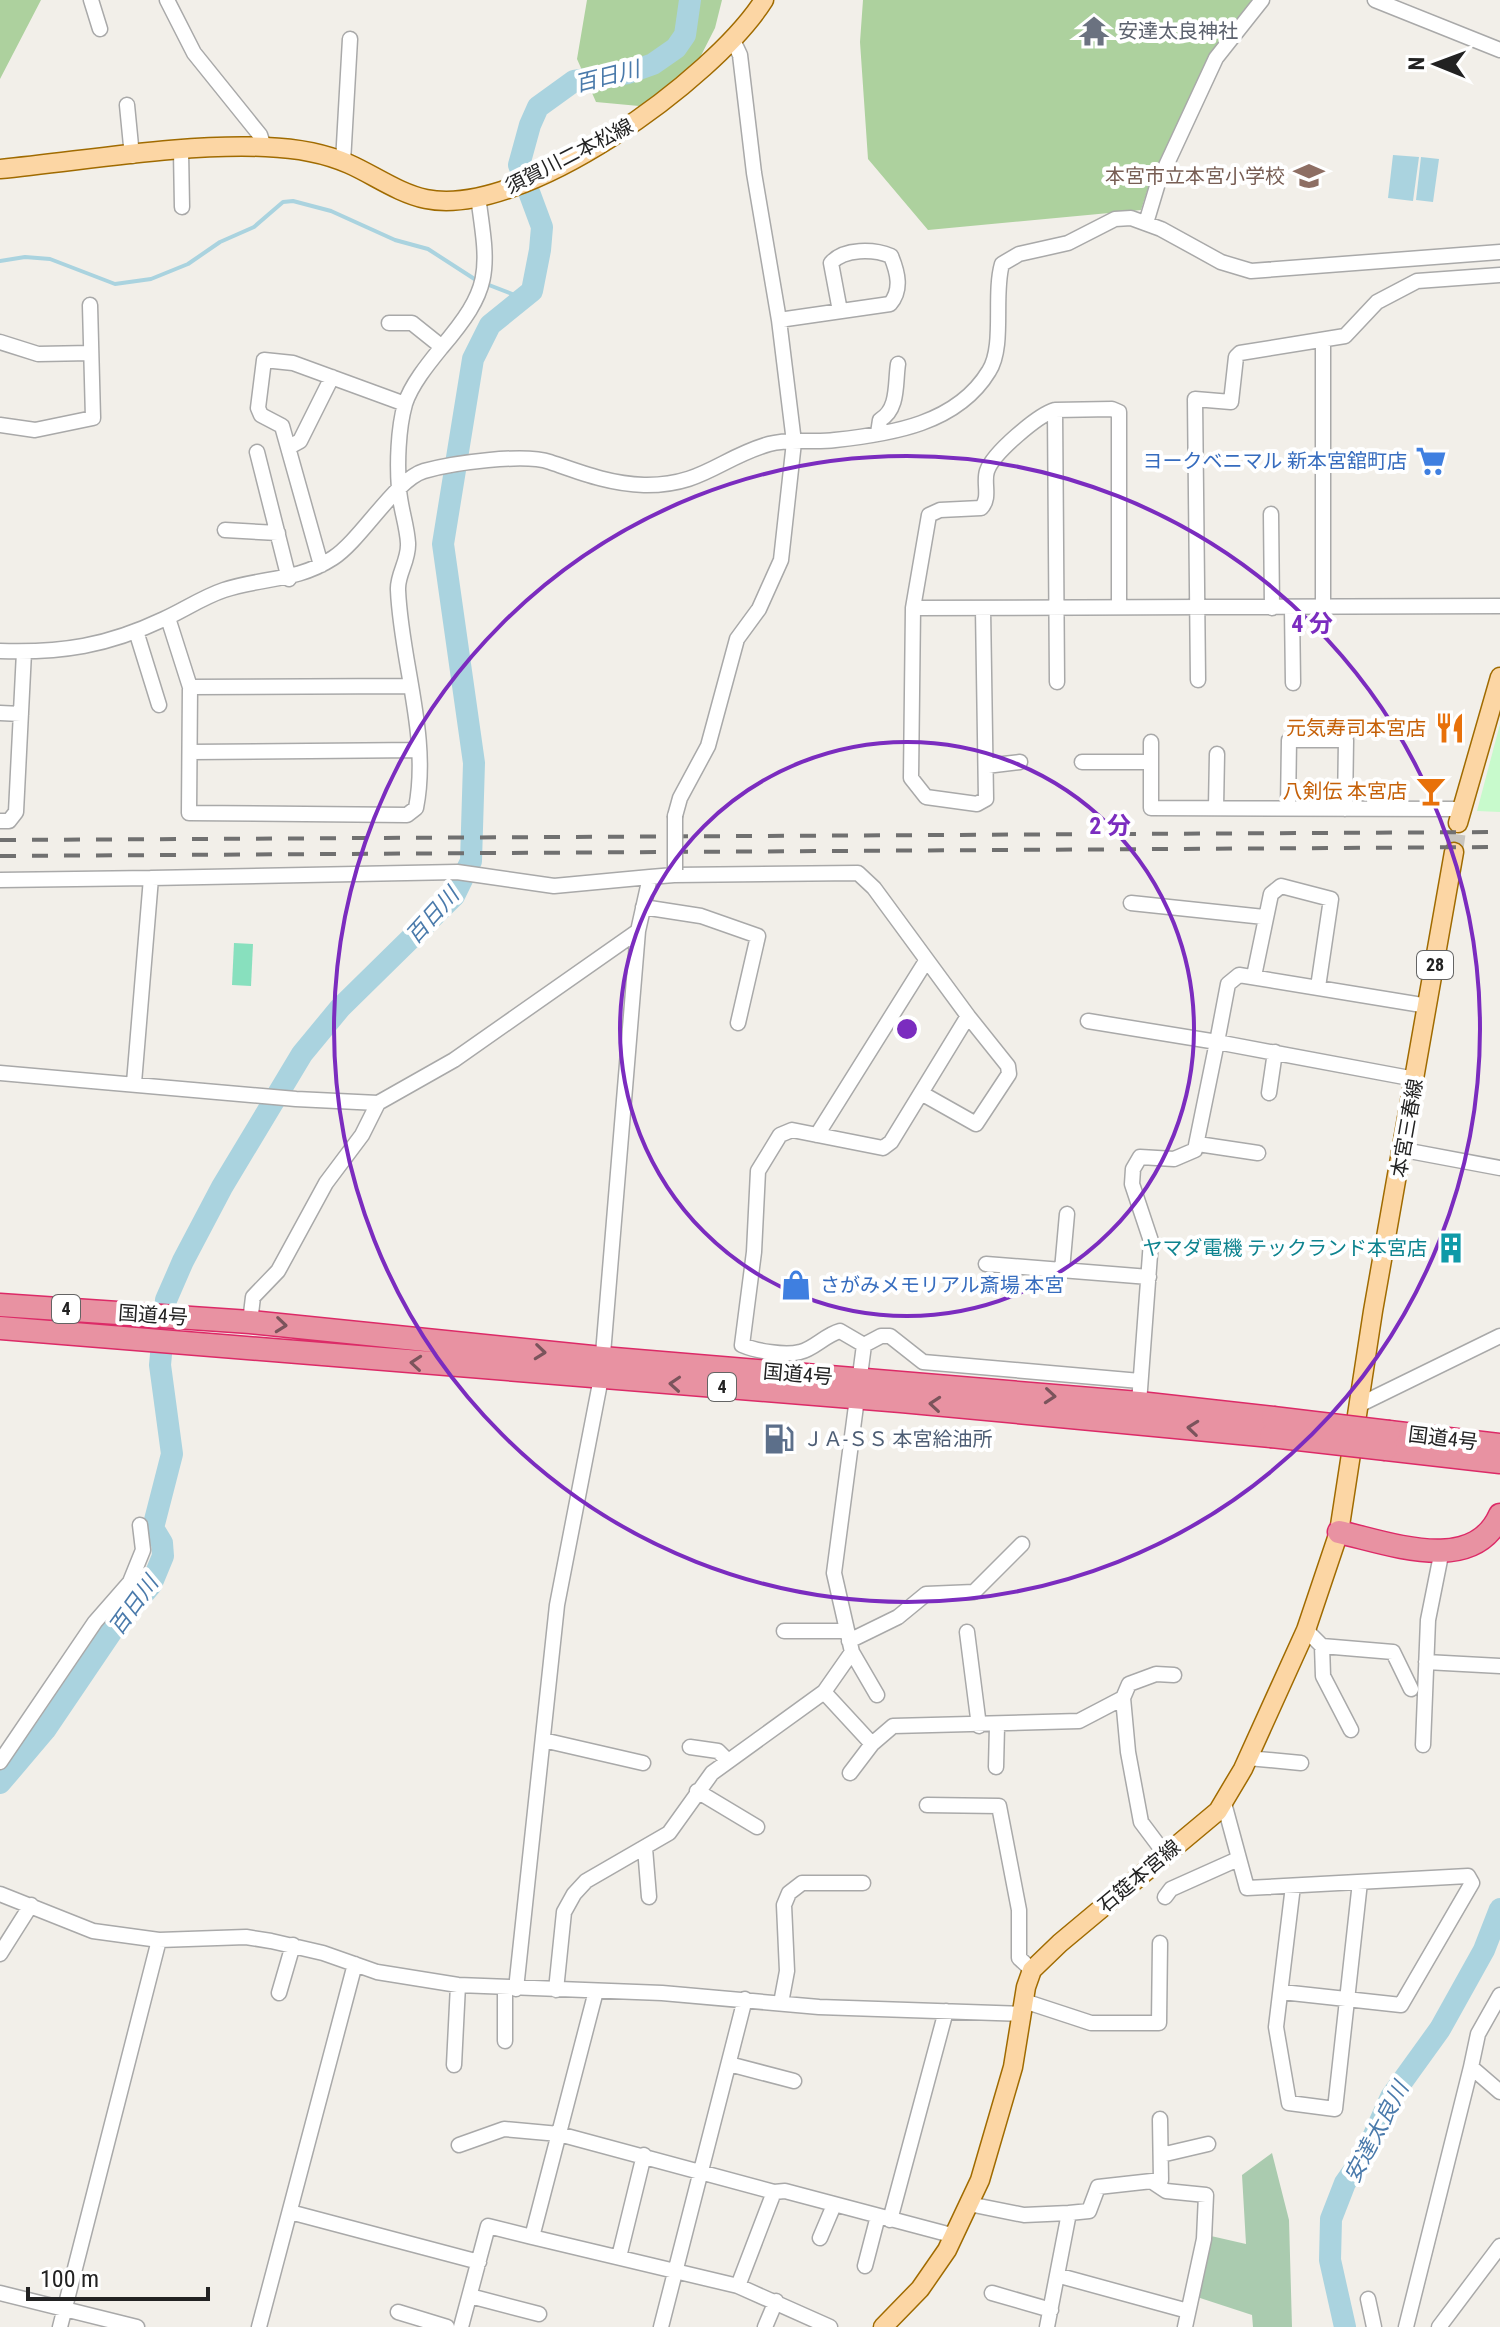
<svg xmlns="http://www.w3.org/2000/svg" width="1500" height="2327" viewBox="0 0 1500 2327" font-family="'Roboto Condensed','Noto Sans JP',sans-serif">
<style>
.forest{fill:#add19e}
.cemetery{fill:#aacbaf}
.park{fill:#c8facc}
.pitch{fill:#88e0be}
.water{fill:#aad3df}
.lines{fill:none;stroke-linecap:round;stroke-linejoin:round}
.stream{stroke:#aad3df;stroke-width:4}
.river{stroke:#aad3df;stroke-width:22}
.major-tunnel{stroke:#c8c6c1;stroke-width:18;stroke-dasharray:18 9;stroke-linecap:butt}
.minor-casing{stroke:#a9a9a9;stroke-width:17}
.major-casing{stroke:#a06b00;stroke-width:21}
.highway-casing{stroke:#dc2a67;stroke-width:25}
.minor{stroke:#fff;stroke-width:14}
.major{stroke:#fcd6a4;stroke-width:18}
.highway{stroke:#e892a2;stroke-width:22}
.rail{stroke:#707070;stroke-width:4;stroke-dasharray:16 16;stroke-linecap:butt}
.minor-bridge-casing{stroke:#a9a9a9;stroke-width:17;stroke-linecap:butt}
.highway-bridge-casing{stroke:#dc2a67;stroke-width:25;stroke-linecap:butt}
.minor-bridge{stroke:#fff;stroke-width:14}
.highway-bridge{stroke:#e892a2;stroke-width:22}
.oneway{stroke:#7b545c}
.ring{fill:none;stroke:#7b2cbf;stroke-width:4}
.labels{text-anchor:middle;stroke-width:8;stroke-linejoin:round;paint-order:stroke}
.shield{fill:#fff;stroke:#646464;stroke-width:2}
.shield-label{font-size:18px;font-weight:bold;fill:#222}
.worship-label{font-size:20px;fill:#5b616d;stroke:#fff;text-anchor:start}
.street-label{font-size:20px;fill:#222;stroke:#fff}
.education-label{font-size:20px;fill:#785e54;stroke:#fff;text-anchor:end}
.shop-label{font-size:20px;fill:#366cbe;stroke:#fff;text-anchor:end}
.food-label{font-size:20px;fill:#c56008;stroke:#fff;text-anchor:end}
.culture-label{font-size:20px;fill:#0d838f;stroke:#fff;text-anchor:end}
.service-label{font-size:20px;fill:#4e5e75;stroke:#fff;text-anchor:start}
.water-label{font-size:22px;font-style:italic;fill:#4a7aab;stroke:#fff}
.centre{fill:#7b2cbf;stroke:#fff;stroke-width:4}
.ring-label{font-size:24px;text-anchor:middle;font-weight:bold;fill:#7b2cbf;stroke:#fff;stroke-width:8;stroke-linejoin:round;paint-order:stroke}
</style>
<rect width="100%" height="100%" fill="#f2efe9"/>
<path class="forest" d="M0 0H41L0 79Z
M587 0H722L715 28 682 93 639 106 596 102 577 59Z
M863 0H1259L1150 182 1141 210 928 230 868 159 860 42Z"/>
<path class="cemetery" d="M1272 2153 1289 2220 1292 2327H1253L1252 2315 1197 2297 1211 2236 1246 2244 1242 2175Z"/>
<path class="park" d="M1500 724V812L1477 811Z"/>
<path class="pitch" d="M234 943 253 944 251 986 232 985Z"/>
<path class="water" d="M1393 155 1419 157 1413 201 1388 198Z
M1421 157 1439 159 1433 202 1416 200Z"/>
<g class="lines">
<path class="stream" d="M0 261 25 257 50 259 115 284 151 279 188 264 220 242 254 227 283 202 293 201 331 211 395 240 428 249 476 280 525 299"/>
<path class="river" d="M0 1783 45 1730 112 1631 151 1585 163 1556 162 1543 153 1528 172 1454 160 1365 166 1300 183 1261 222 1187 302 1054 340 1008 454 896 471 861 474 763 443 544 473 359 490 325 532 291 540 250 542 227 519 165 530 125 538 107 574 81 628 73 653 64 676 48 685 35 690 0
M1345 2327 1330 2260 1331 2219 1345 2183 1366 2153 1391 2097 1440 2029 1484 1950 1500 1909"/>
<path class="major-tunnel" d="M1454 852 1458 823"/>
<g class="minor-casing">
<path id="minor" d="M91 0 100 29
M167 0 194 53 260 135 264 147
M1375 0 1500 50
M127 105 132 156
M181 151 182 207
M343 162 350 39
M1146 223 1158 183 1216 58 1262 0
M779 320 890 304C902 290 898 273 891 256 874 249 844 248 831 263L840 311
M389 323H412L442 347
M0 342 38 354 91 353
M0 425 35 430 93 418 90 305
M878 433 880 420C899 409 895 383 898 364
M289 447 300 441 332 377
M257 452 289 579
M1271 514 1272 608
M225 530 278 533
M321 565 282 426 261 415 258 408 264 360 293 363 405 404
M913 608 929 515 940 510 981 508C991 498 983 483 987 471 993 453 1038 415 1055 410
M1292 608 1293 683
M1323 608V340
M983 609 986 799 977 804 926 797 911 778 913 608 1500 606
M168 618 190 687 189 813 407 815 416 808C430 736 401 662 398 590 397 574 409 561 408 543 407 525 400 507 399 489 397 464 398 429 405 404 411 385 428 364 441 348 492 288 489 273 478 197
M136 631 159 705
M0 651C62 653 107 646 164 619 184 610 203 597 224 590 263 577 296 582 333 558 361 540 396 479 424 471 452 463 524 453 550 462 582 473 610 484 644 485 702 486 720 458 769 444 790 438 813 443 835 440 891 434 957 424 989 371 1005 346 993 295 1002 264L1019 254 1068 243 1115 219 1131 218 1161 229 1221 262 1251 271 1500 252
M1198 680 1195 399 1231 402 1236 357 1240 353 1345 336 1377 302 1417 281 1500 275
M1057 682 1055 410 1112 409 1119 412V607
M190 687 410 686
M0 713 21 714
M1151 742V808L1462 809
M190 752 419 750
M1082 762H1151
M986 766 1020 762
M1216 808 1217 754
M1288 808 1289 740H1346L1345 809
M675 816 680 798 708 746 737 639 759 609 781 560 794 442 779 320 754 173 740 55 732 38
M0 821H9L16 812 24 652
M0 880 151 878
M1131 903 1264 917
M643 907 701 916 758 936 738 1023
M1254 976 1271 894 1281 886 1331 899 1318 987
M1088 1021 1217 1042 1228 984 1239 975 1428 1006
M0 1073 296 1099 378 1103
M134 1083 151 878 457 872 554 886 650 877
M921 1093 976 1124 1009 1074 1008 1066 968 1016
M1269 1093 1275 1052
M817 1135 926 961
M1198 1144 1258 1153
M1404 1150 1500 1168
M986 1264 1149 1277
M1062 1270 1067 1214
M250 1322 253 1297 278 1271 326 1183 362 1135 378 1103 454 1060 638 931
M864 1345 881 1336H890L923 1362 1140 1381
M1139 1403 1151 1241 1132 1184 1133 1169 1140 1157 1174 1159 1195 1150 1217 1042 1415 1079
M1361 1404 1500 1336
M1306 1630 1322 1646 1323 1676 1351 1730
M784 1631H847
M967 1632 979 1726
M849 1641 898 1617 926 1594 974 1592 1022 1544
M1322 1646 1393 1652 1411 1689
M852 1652 877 1695
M1426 1662 1500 1666
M824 1692 872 1744 893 1726 1079 1721 1123 1698 1128 1752 1141 1822 1165 1854
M1123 1698 1129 1684 1156 1674 1174 1675
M543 1740 643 1763
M1423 1745 1428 1620 1442 1550
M690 1747 718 1751 728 1761
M1248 1758 1301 1763
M0 1762 95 1622 130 1582 143 1550 140 1525
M996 1767 997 1726
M850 1773 872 1744
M697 1791 757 1827
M1224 1803 1247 1888 1468 1876 1472 1883 1401 2005 1282 1992
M927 1805 999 1806 1019 1910V1958L1032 1970
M645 1848 649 1897
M1293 1886 1276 2027 1289 2103 1335 2109 1360 1882
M0 1894 93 1931 159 1940 246 1937 271 1941 323 1953 377 1972 458 1985 662 1993 819 2007 1023 2014
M1165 1897 1171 1889 1238 1859
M0 1954 31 1905
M505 1988V2041
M516 1989 557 1605 601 1378 638 931 650 877 674 875 675 870
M556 1990 564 1912 574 1894 586 1881 669 1833 712 1773 824 1692 852 1652 834 1573 864 1345 840 1331C825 1335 814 1349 800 1352 785 1356 756 1351 742 1345L754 1252 758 1171 780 1135 792 1130 883 1148 891 1142 968 1016 874 888 858 873 674 875
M279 1993 293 1945
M1500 1995 1478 2034 1471 2067 1500 2092
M1024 2001 1091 2023H1159L1160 1943
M781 2003 787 1971 784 1905 789 1893 802 1883H863
M729 2064 794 2081
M454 2065 458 1985
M459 2145 504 2129 559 2134 774 2192
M1161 2155 1208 2144
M1154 2183 1166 2191 1206 2195 1204 2239 1185 2327
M969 2204 1024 2215 1069 2213 1047 2327
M290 2212 479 2262
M1069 2213 1089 2211 1098 2187 1161 2180 1160 2119
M890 2220 946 2011
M532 2237 738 2286 830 2327
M820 2238 834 2205
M619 2257 644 2155
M865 2266 878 2216
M1060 2276 1188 2311
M738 2286 774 2192 785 2191 955 2236
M0 2293 137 2327
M992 2293 1051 2310
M470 2296 539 2314
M1368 2299 1374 2327
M398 2312 447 2327
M60 2327 159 1940
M259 2327 355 1964
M461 2327 488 2226 532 2237 596 1991
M661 2327 745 1999
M765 2327 776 2301
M1406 2327 1471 2067
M1439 2327 1500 2246"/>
</g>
<g class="major-casing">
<path id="major" d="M0 169C83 161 184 143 266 147 293 148 324 153 349 164 374 175 398 193 426 199 522 219 714 79 764 0
M1458 823 1500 677
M883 2327 920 2289 947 2250 980 2180 1013 2067 1026 1987 1032 1970 1060 1943 1218 1811 1243 1769 1306 1630 1339 1532 1373 1311 1454 852"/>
</g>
<g class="highway-casing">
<path id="highway" d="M0 1305 250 1322 602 1358 1139 1403 1273 1418
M0 1328 901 1401 1271 1436
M1389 1432 1500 1445
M1386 1449 1500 1462
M1339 1532C1389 1543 1473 1576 1500 1515"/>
</g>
<use href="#minor" class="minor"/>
<use href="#major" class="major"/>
<use href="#highway" class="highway"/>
<path class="rail" d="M0 840 1500 832
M0 856 1500 847"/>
<g class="minor-bridge-casing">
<path id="minor-bridge" d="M675 870V816"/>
</g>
<g class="highway-bridge-casing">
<path id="highway-bridge" d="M1273 1418 1389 1432
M1271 1436 1386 1449"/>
</g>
<use href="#minor-bridge" class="minor-bridge"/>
<use href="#highway-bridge" class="highway-bridge"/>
</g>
<defs><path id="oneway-chevron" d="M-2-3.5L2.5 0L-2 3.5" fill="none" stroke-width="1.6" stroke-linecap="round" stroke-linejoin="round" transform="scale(2)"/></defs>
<g class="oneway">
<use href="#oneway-chevron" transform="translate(281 1325) rotate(6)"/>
<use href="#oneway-chevron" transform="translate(540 1352) rotate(6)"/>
<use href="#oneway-chevron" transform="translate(416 1363) rotate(-175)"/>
<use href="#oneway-chevron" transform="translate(675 1384) rotate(-176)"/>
<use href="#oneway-chevron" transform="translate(1050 1396) rotate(5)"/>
<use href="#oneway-chevron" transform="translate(935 1404) rotate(-175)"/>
<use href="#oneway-chevron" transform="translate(1193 1428) rotate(-174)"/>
</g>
<g class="ring">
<circle cx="907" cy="1029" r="287"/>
<circle cx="907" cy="1029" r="573"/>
</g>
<defs>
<g id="temple-bare" transform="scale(2.4)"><path d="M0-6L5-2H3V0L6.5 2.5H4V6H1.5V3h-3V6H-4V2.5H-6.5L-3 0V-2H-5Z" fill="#6b7280" stroke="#fff" stroke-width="2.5" paint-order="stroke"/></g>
<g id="school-bare" transform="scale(2.4)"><path d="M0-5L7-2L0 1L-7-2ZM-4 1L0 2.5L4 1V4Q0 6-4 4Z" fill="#8d6e63" stroke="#fff" stroke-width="2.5" paint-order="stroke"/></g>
<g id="supermarket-bare" transform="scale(2.4)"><path d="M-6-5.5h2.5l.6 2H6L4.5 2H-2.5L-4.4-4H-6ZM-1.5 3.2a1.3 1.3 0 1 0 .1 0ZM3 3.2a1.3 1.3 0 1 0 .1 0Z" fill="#3f7fe0" stroke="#fff" stroke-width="2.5" paint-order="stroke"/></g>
<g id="restaurant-bare" transform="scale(2.4)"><path d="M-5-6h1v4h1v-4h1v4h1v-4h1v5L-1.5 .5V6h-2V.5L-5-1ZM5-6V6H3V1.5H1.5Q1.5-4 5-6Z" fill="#e8710a" stroke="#fff" stroke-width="2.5" paint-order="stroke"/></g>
<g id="bar-bare" transform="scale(2.4)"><path d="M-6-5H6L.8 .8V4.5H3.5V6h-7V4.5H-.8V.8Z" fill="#e8710a" stroke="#fff" stroke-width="2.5" paint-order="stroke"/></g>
<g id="building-bare" transform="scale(2.4)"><path d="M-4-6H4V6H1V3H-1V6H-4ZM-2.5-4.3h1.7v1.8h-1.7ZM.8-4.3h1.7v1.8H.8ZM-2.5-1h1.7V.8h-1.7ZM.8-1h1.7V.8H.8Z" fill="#0f9aa8" stroke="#fff" stroke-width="2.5" paint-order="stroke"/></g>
<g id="shop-bare" transform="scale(2.4)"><path d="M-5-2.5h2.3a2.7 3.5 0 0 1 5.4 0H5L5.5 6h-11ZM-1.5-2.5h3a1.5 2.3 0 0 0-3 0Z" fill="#3f7fe0" stroke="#fff" stroke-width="2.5" paint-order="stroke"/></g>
<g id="fuel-bare" transform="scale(2.4)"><path d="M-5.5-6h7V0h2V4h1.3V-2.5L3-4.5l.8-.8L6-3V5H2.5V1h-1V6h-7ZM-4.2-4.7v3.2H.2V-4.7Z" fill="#5c6f8a" stroke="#fff" stroke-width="2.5" paint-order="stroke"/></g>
</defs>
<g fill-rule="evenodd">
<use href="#temple-bare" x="1094" y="31"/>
<use href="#school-bare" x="1309" y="176"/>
<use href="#supermarket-bare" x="1431" y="461"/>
<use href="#restaurant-bare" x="1450" y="728"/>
<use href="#bar-bare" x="1431" y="791"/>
<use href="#building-bare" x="1451" y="1248"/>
<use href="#shop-bare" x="796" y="1285"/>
<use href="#fuel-bare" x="779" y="1439"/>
</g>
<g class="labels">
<g class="shield">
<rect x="1417" y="951" width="36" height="28" rx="6"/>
<rect x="52" y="1295" width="28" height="28" rx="6"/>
<rect x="708" y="1373" width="28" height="28" rx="6"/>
</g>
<g class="shield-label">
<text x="1435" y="971">28</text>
<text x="66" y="1315">4</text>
<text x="722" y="1393">4</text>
</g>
<g class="worship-label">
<text x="1118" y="38">安達太良神社</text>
</g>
<g class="street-label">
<text transform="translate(569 156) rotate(-27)" y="7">須賀川二本松線</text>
<text transform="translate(1407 1128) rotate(-80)" y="7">本宮三春線</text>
<text transform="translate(153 1315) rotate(4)" y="7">国道4号</text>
<text transform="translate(798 1374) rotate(5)" y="7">国道4号</text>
<text transform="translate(1443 1438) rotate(7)" y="7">国道4号</text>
<text transform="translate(1139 1876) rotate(-40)" y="7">石筵本宮線</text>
</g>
<g class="education-label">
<text x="1285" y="183">本宮市立本宮小学校</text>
</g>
<g class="shop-label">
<text x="1407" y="468">ヨークベニマル 新本宮舘町店</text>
<text x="820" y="1292" text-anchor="start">さがみメモリアル斎場 本宮</text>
</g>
<g class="food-label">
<text x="1426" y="735">元気寿司本宮店</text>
<text x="1407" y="798">八剣伝 本宮店</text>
</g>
<g class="culture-label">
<text x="1427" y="1255">ヤマダ電機 テックランド本宮店</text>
</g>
<g class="service-label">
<text x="803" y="1446">ＪＡ-ＳＳ 本宮給油所</text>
</g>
<g class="water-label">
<text transform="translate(607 76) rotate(-14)" y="8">百日川</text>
<text transform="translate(432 915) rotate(-48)" y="8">百日川</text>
<text transform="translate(133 1605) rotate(-54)" y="8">百日川</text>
<text transform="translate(1376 2132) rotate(-62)" y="8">安達太良川</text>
</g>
</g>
<circle cx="907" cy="1029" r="12" class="centre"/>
<g class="ring-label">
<text x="1312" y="632">4 分</text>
<text x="1110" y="834">2 分</text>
</g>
<g transform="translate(1436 64) rotate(271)" stroke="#ffffff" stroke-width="6" paint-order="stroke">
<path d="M0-6L14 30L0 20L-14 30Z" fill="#222222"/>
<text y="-12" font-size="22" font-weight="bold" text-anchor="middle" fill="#222222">N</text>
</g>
<path d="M28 2287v12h180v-12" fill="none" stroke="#222222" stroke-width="4"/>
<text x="40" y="2287" font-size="24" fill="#222222" stroke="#ffffff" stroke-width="6" paint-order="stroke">100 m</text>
</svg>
